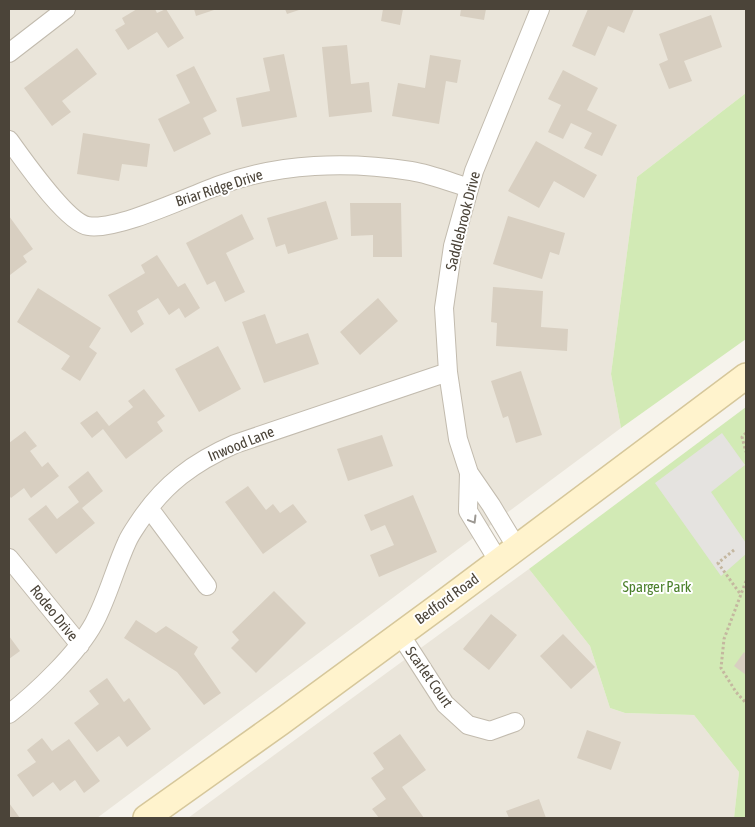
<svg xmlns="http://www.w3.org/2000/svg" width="755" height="827" viewBox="0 0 755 827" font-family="'Asap Condensed',sans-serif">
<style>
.residential{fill:#eae5da}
.green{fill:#d2eab5}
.parking{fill:#e5e3e0}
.building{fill:#d8cfc1}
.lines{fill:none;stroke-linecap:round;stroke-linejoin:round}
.street-casing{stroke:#c2bbae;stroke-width:20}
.secondary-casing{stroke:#d6c79b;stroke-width:28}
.path{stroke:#c4b79f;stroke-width:3;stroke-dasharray:2.5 2.5;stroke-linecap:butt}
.street{stroke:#fff;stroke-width:18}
.secondary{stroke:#fff3cd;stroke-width:25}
.oneway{stroke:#9c9892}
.labels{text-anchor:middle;stroke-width:4;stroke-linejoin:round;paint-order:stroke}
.street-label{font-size:15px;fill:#4b4439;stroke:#fff}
.park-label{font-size:15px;fill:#4a7f2a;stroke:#fff}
</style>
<rect width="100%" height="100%" fill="#f6f3ec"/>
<path class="residential" d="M9 9H746V93L637 177 611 374 621 428 97 818H9Z
M529 569 590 646 610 708 625 713 694 715 739 772 734 818H188Z"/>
<path class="green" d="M746 93V339L621 428 611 374 637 177Z
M746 407V818H734L739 772 694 715 625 713 610 708 590 646 529 569Z"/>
<path class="parking" d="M722 433 745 465 711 492 746 543V554L721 576 655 483Z"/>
<path class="building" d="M137 9H155L157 13 166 9 184 38 168 48 157 32 128 50 115 30 125 24 122 18Z
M194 9H217L196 16Z
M285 9H302L287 14Z
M383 9H403L400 25 381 21Z
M461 9H486L484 20 460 16Z
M588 9H634L624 33 608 26 595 56 572 46Z
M711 15 722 47 684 61 692 81 669 89 659 64 668 60 659 34Z
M347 45 351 84 369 82 372 112 329 117 322 47Z
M77 48 97 74 62 101 71 112 52 126 24 88Z
M284 54 297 117 242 127 236 98 270 91 263 58Z
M430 55 461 60 457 83 446 81 439 124 392 116 398 83 425 88Z
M194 66 217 111 203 118 211 134 174 152 158 119 190 103 176 75Z
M563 70 598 88 587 110 617 125 602 156 584 148 592 133 571 123 563 139 548 132 561 105 548 99Z
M83 133 150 144 147 167 122 164 119 181 77 174Z
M536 141 597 175 584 198 554 181 539 208 508 191Z
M326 201 338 239 288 254 285 244 276 247 267 218Z
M350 203H401L402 257H373V235L351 236Z
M242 214 254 239 226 253 245 292 225 302 215 281 207 285 186 243Z
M9 216 33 249 23 256 27 262 10 275 9 272Z
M508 216 565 233 559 255 550 252 542 279 493 264Z
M157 255 178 287 185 283 200 308 185 318 179 308 169 315 158 298 137 311 144 324 131 333 108 295 145 273 141 265Z
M493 287 543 291 541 327 568 329 567 351 496 346 497 323 491 322Z
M38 288 101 328 89 347 97 353 80 381 61 369 70 356 17 322Z
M378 298 398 321 360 355 340 332Z
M265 314 276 344 308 333 319 364 264 383 242 322Z
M218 346 241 389 199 412 175 369Z
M521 371 542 435 516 443 508 416 503 418 491 381Z
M144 389 165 416 157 422 163 431 126 459 103 429 92 438 80 423 97 411 109 426 133 407 128 401Z
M25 431 37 446 30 451 42 467 48 462 59 476 31 498 24 488 11 498 9 495V443Z
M382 435 393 466 348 481 337 449Z
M88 471 103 491 82 508 95 523 56 554 28 519 46 505 57 519 79 502 68 487Z
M248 486 266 510 273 504 280 513 293 504 307 522 263 554 225 502Z
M413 495 437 552 379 577 370 555 394 545 385 525 371 531 364 515Z
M274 591 306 623 256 673 231 648 239 640 232 632Z
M491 614 517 635 489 670 463 649Z
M136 620 156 633 166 626 198 647 194 654 221 693 204 705 177 672 124 638Z
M563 634 595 667 571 689 540 656Z
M9 636 20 651 9 659Z
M744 652 746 654V675L734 666Z
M107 678 124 702 129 698 151 729 127 747 119 736 97 752 74 723 99 704 89 691Z
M587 730 621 742 611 770 577 758Z
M400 734 426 770 402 787 424 818H379L372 809 386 799 371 778 384 769 373 753Z
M42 738 52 751 69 739 100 781 84 793 75 780 60 791 53 782 33 797 17 775 36 762 27 750Z
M539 799 546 818H509L506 811Z
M9 803 20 818H9Z"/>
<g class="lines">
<g class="street-casing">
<path id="street" d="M9 53 66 9
M9 140C23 159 66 222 88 226 117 231 189 196 220 185 280 163 348 161 411 171 430 174 450 182 469 188
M469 473 468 511 499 562
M149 508 207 586
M517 548 491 505 469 473 458 439 448 372 444 308 453 246 474 171 540 9
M9 558 80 645
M400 634 445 704 468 725 490 731 515 722
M9 714C37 692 77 654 94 623 108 597 115 568 127 542 130 535 135 528 139 522 164 484 194 462 235 444L448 372"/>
</g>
<g class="secondary-casing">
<path id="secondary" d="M146 818 281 722 443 603 746 376"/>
</g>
<path class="path" d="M746 433 742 437 746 452
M734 550 718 563 741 595
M746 581 724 639 721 668 736 692 746 703"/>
<use href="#street" class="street"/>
<use href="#secondary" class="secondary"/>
</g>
<defs><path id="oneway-chevron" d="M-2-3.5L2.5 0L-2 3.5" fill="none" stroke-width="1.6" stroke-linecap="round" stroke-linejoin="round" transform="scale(1.25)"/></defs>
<use class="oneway" href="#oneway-chevron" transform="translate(473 520) rotate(59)"/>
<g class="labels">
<g class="street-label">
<text transform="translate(219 188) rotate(-18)" y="5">Briar Ridge Drive</text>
<text transform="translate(463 221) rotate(-76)" y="5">Saddlebrook Drive</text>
<text transform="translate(241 444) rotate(-22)" y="5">Inwood Lane</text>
<text transform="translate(447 599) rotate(-36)" y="5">Bedford Road</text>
<text transform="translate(54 613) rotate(51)" y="5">Rodeo Drive</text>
<text transform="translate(429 677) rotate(55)" y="5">Scarlet Court</text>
</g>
<g class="park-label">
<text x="657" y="592">Sparger Park</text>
</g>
</g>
<rect width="755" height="827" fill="none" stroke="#4b4439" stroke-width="20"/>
</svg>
